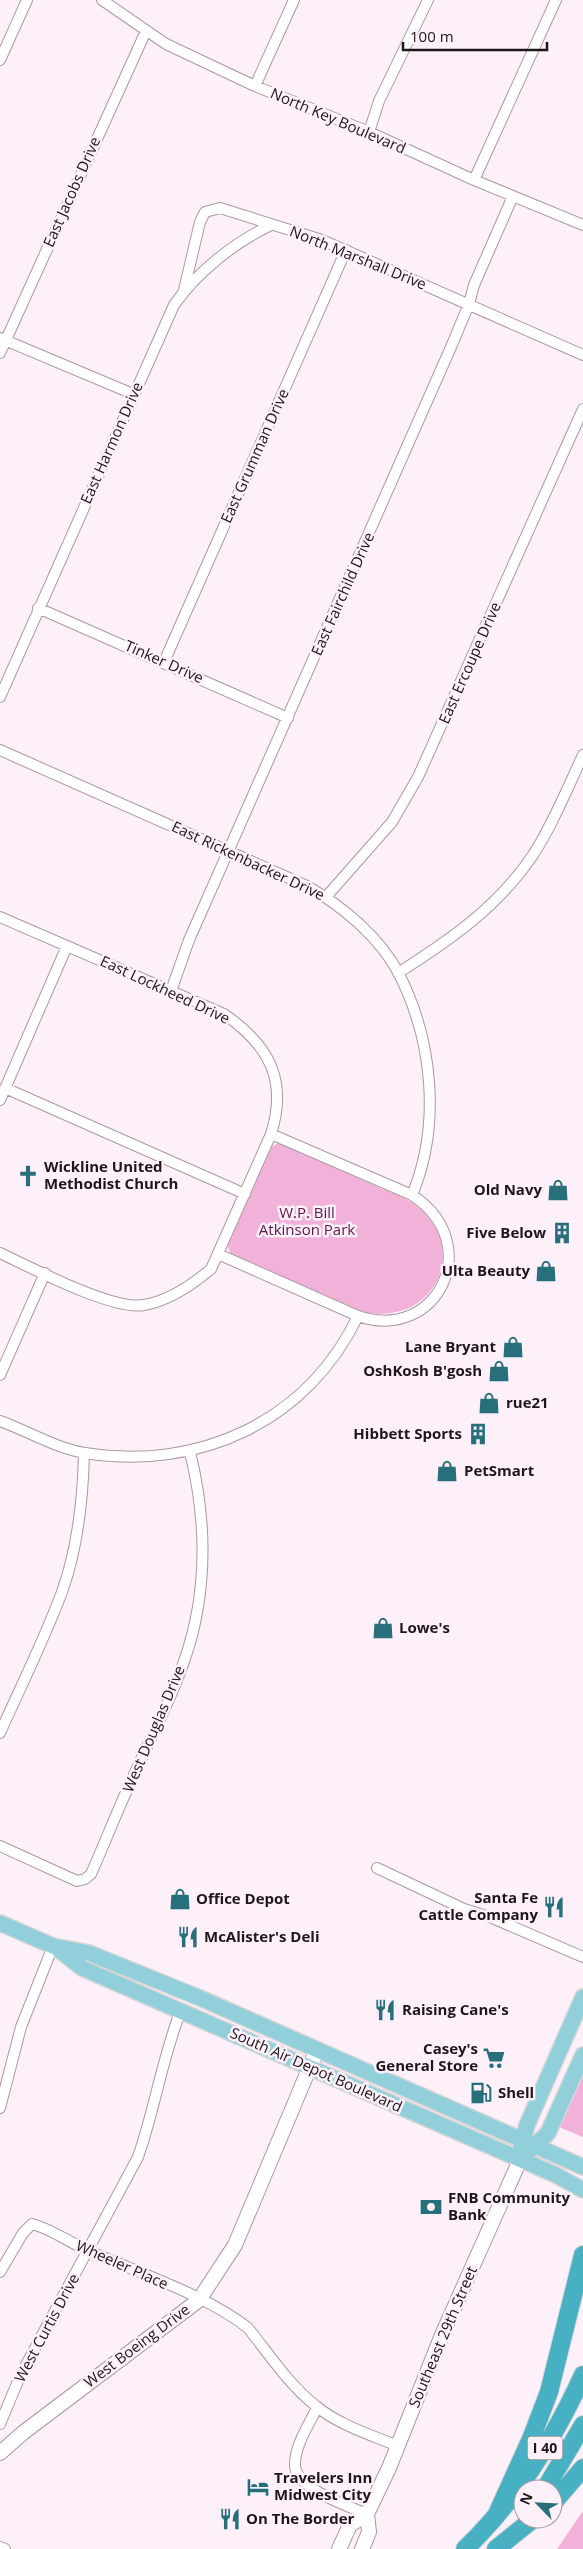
<svg xmlns="http://www.w3.org/2000/svg" width="583" height="2549" viewBox="0 0 583 2549" font-family="'Open Sans',sans-serif">
<style>
.green{fill:#f2b1d8}
.lines{fill:none;stroke-linecap:round;stroke-linejoin:round}
.street-casing{stroke:#ad97a4;stroke-width:12}
.secondary-casing{stroke:#ad97a4;stroke-width:16}
.primary-casing{stroke:#d6d5d6;stroke-width:18}
.highway-casing{stroke:#d6d5d6;stroke-width:20}
.street{stroke:#fff;stroke-width:10}
.secondary{stroke:#fff;stroke-width:14}
.primary{stroke:#91d0db;stroke-width:15}
.highway{stroke:#47b0c3;stroke-width:18}
.labels{text-anchor:middle;stroke-width:5;stroke-linejoin:round;paint-order:stroke}
.shield{fill:#fef0f8;stroke:#61575d;stroke-width:1}
.shield-label{font-size:14px;font-weight:bold;fill:#1e161b}
.street-label{font-size:15px;fill:#1e161b;stroke:#fef0f8}
.poi-label{font-size:15px;font-weight:bold;fill:#1e161b;stroke:#fef0f8;text-anchor:start}
.park-label{font-size:15px;fill:#60174a;stroke:#fef0f8}
</style>
<rect width="100%" height="100%" fill="#fef0f8"/>
<path class="green" d="M278 1143C308 1156 339 1170 369 1183 383 1190 401 1195 414 1204 442 1223 453 1262 431 1290 415 1311 391 1316 366 1313L231 1254 227 1245 271 1147Z
M583 2061V2137L554 2125Z
M583 2511V2549H557Z"/>
<g class="lines">
<g class="street-casing">
<path id="street" d="M102 0 166 44 255 86 369 132 474 180 583 225
M0 60 27 0
M255 86 294 0
M369 132 379 101 428 0
M474 180 556 0
M184 290 200 222 205 212 220 208 322 240 583 355
M0 338 133 394
M0 353 146 31
M38 608 288 718
M164 662 346 250
M0 697 174 305C197 272 235 242 271 225
M0 750 307 886C342 906 380 937 399 974 433 1041 441 1126 412 1195
M326 897 392 822 418 777 583 409
M0 917 224 1014C269 1045 288 1080 271 1134L211 1269C192 1285 169 1301 144 1305 113 1311 30 1267 0 1253
M398 973C450 940 498 907 533 855 553 824 567 789 583 755
M171 991 189 940 451 347 469 304 474 285 513 196
M5 1088 245 1194
M0 1100 67 946
M218 1254 358 1316C438 1343 486 1243 412 1195L271 1134
M0 1375 45 1273
M0 1421C28 1431 55 1448 85 1453 199 1471 307 1422 358 1316
M0 1733C21 1686 44 1640 62 1592 77 1550 83 1498 84 1453
M0 1846 77 1881 85 1879 91 1874C107 1838 121 1801 138 1766 160 1718 186 1670 196 1618 207 1563 203 1505 190 1452
M377 1868 464 1909 490 1917 583 1957
M0 2108 21 2027 53 1946
M0 2272 23 2233 32 2224C52 2229 68 2242 87 2250 136 2272 207 2295 248 2328 269 2354 289 2385 316 2406 339 2425 371 2435 398 2446
M317 2408C309 2424 294 2447 295 2466 297 2489 348 2506 367 2514
M0 2424 21 2374 138 2157C155 2109 162 2058 181 2010
M0 2547 5 2549"/>
</g>
<g class="secondary-casing">
<path id="secondary" d="M0 2453 24 2432 199 2300 235 2245 317 2050
M339 2549 350 2525 367 2514 389 2468 442 2335 520 2160
M362 2549 369 2532 367 2514"/>
</g>
<g class="primary-casing">
<path id="primary" d="M0 1923 53 1946 89 1953 200 1998 583 2167
M58 1949 82 1968 556 2175 583 2190
M521 2148 527 2125 583 1997
M528 2152 548 2133 583 2055"/>
</g>
<g class="highway-casing">
<path id="highway" d="M545 2489 583 2425
M553 2503 583 2468
M497 2514 531 2439 549 2392 583 2255
M465 2549C516 2500 554 2439 583 2375
M496 2549 533 2519"/>
</g>
<use href="#street" class="street"/>
<use href="#secondary" class="secondary"/>
<use href="#primary" class="primary"/>
<use href="#highway" class="highway"/>
</g>
<defs>
<g id="church-bare" transform="scale(1.725)"><path d="M-1.2-6h2.4v3.5h3.3v2.4h-3.3V6h-2.4V-.1h-3.3v-2.4h3.3Z" fill="#286f7c" stroke="#fef0f8" stroke-width="2.5" paint-order="stroke"/></g>
<g id="shop-bare" transform="scale(1.725)"><path d="M-5-2.5h2.3a2.7 3.5 0 0 1 5.4 0H5L5.5 6h-11ZM-1.5-2.5h3a1.5 2.3 0 0 0-3 0Z" fill="#286f7c" stroke="#fef0f8" stroke-width="2.5" paint-order="stroke"/></g>
<g id="building-bare" transform="scale(1.725)"><path d="M-4-6H4V6H1V3H-1V6H-4ZM-2.5-4.3h1.7v1.8h-1.7ZM.8-4.3h1.7v1.8H.8ZM-2.5-1h1.7V.8h-1.7ZM.8-1h1.7V.8H.8Z" fill="#286f7c" stroke="#fef0f8" stroke-width="2.5" paint-order="stroke"/></g>
<g id="restaurant-bare" transform="scale(1.725)"><path d="M-5-6h1v4h1v-4h1v4h1v-4h1v5L-1.5 .5V6h-2V.5L-5-1ZM5-6V6H3V1.5H1.5Q1.5-4 5-6Z" fill="#286f7c" stroke="#fef0f8" stroke-width="2.5" paint-order="stroke"/></g>
<g id="supermarket-bare" transform="scale(1.725)"><path d="M-6-5.5h2.5l.6 2H6L4.5 2H-2.5L-4.4-4H-6ZM-1.5 3.2a1.3 1.3 0 1 0 .1 0ZM3 3.2a1.3 1.3 0 1 0 .1 0Z" fill="#286f7c" stroke="#fef0f8" stroke-width="2.5" paint-order="stroke"/></g>
<g id="fuel-bare" transform="scale(1.725)"><path d="M-5.5-6h7V0h2V4h1.3V-2.5L3-4.5l.8-.8L6-3V5H2.5V1h-1V6h-7ZM-4.2-4.7v3.2H.2V-4.7Z" fill="#286f7c" stroke="#fef0f8" stroke-width="2.5" paint-order="stroke"/></g>
<g id="bank-bare" transform="scale(1.725)"><path d="M-6-4H6V4H-6ZM0-2.3a2.3 2.3 0 1 0 0 4.6a2.3 2.3 0 1 0 0-4.6Z" fill="#286f7c" stroke="#fef0f8" stroke-width="2.5" paint-order="stroke"/></g>
<g id="hotel-bare" transform="scale(1.725)"><path d="M-6-4.5h1.5V1H6V5H4.5V3h-9V5H-6ZM-4 0a1.8 1.8 0 1 1 3.6 0ZM.5 0V-2.5h3Q6-2.5 6 0Z" fill="#286f7c" stroke="#fef0f8" stroke-width="2.5" paint-order="stroke"/></g>
</defs>
<g fill-rule="evenodd">
<use href="#church-bare" x="28" y="1176"/>
<use href="#shop-bare" x="558" y="1190"/>
<use href="#building-bare" x="562" y="1233"/>
<use href="#shop-bare" x="546" y="1271"/>
<use href="#shop-bare" x="513" y="1347"/>
<use href="#shop-bare" x="499" y="1371"/>
<use href="#shop-bare" x="489" y="1403"/>
<use href="#building-bare" x="478" y="1434"/>
<use href="#shop-bare" x="447" y="1471"/>
<use href="#shop-bare" x="383" y="1628"/>
<use href="#shop-bare" x="180" y="1899"/>
<use href="#restaurant-bare" x="554" y="1907"/>
<use href="#restaurant-bare" x="188" y="1937"/>
<use href="#restaurant-bare" x="385" y="2010"/>
<use href="#supermarket-bare" x="494" y="2058"/>
<use href="#fuel-bare" x="481" y="2093"/>
<use href="#bank-bare" x="431" y="2207"/>
<use href="#hotel-bare" x="258" y="2487"/>
<use href="#restaurant-bare" x="230" y="2519"/>
</g>
<g class="labels">
<rect class="shield" x="527.5" y="2436.5" width="35" height="23" rx="4"/>
<g class="shield-label">
<text x="545" y="2453">I 40</text>
</g>
<g class="street-label">
<text transform="translate(338 121) rotate(23)" y="5">North Key Boulevard</text>
<text transform="translate(72 192) rotate(-66)" y="5">East Jacobs Drive</text>
<text transform="translate(358 258) rotate(22)" y="5">North Marshall Drive</text>
<text transform="translate(112 443) rotate(-66)" y="5">East Harmon Drive</text>
<text transform="translate(255 456) rotate(-66)" y="5">East Grumman Drive</text>
<text transform="translate(343 594) rotate(-66)" y="5">East Fairchild Drive</text>
<text transform="translate(164 662) rotate(24)" y="5">Tinker Drive</text>
<text transform="translate(470 663) rotate(-66)" y="5">East Ercoupe Drive</text>
<text transform="translate(248 861) rotate(25)" y="5">East Rickenbacker Drive</text>
<text transform="translate(165 990) rotate(25)" y="5">East Lockheed Drive</text>
<text transform="translate(154 1729) rotate(-67)" y="5">West Douglas Drive</text>
<text transform="translate(316 2070) rotate(24)" y="5">South Air Depot Boulevard</text>
<text transform="translate(122 2265) rotate(24)" y="5">Wheeler Place</text>
<text transform="translate(47 2328) rotate(-62)" y="5">West Curtis Drive</text>
<text transform="translate(443 2337) rotate(-67)" y="5">Southeast 29th Street</text>
<text transform="translate(137 2346) rotate(-37)" y="5">West Boeing Drive</text>
</g>
<g class="poi-label">
<text x="44" y="1172">Wickline United<tspan x="44" dy="17">Methodist Church</tspan></text>
<text x="542" y="1195" text-anchor="end">Old Navy</text>
<text x="546" y="1238" text-anchor="end">Five Below</text>
<text x="530" y="1276" text-anchor="end">Ulta Beauty</text>
<text x="496" y="1352" text-anchor="end">Lane Bryant</text>
<text x="482" y="1376" text-anchor="end">OshKosh B'gosh</text>
<text x="506" y="1408">rue21</text>
<text x="462" y="1439" text-anchor="end">Hibbett Sports</text>
<text x="464" y="1476">PetSmart</text>
<text x="399" y="1633">Lowe's</text>
<text x="538" y="1903" text-anchor="end">Santa Fe<tspan x="538" dy="17">Cattle Company</tspan></text>
<text x="196" y="1904">Office Depot</text>
<text x="204" y="1942">McAlister's Deli</text>
<text x="402" y="2015">Raising Cane's</text>
<text x="478" y="2054" text-anchor="end">Casey's<tspan x="478" dy="17">General Store</tspan></text>
<text x="498" y="2098">Shell</text>
<text x="448" y="2203">FNB Community<tspan x="448" dy="17">Bank</tspan></text>
<text x="274" y="2483">Travelers Inn<tspan x="274" dy="17">Midwest City</tspan></text>
<text x="246" y="2524">On The Border</text>
</g>
<g class="park-label">
<text x="307" y="1218">W.P. Bill<tspan x="307" dy="17">Atkinson Park</tspan></text>
</g>
</g>
<g transform="translate(538 2504) rotate(294)"><circle r="24" fill="#fef0f8" stroke="#a499a0"/>
<path d="M0-4L9 19L0 12L-9 19Z" fill="#286f7c"/>
<text y="-8" font-size="14" font-weight="bold" text-anchor="middle" fill="#1e161b">N</text>
</g>
<path d="M403 42v8h144v-8" fill="none" stroke="#1e161b" stroke-width="2.5"/>
<text x="410" y="42" font-size="15" fill="#1e161b" stroke="#fef0f8" stroke-width="4" paint-order="stroke">100 m</text>
</svg>
